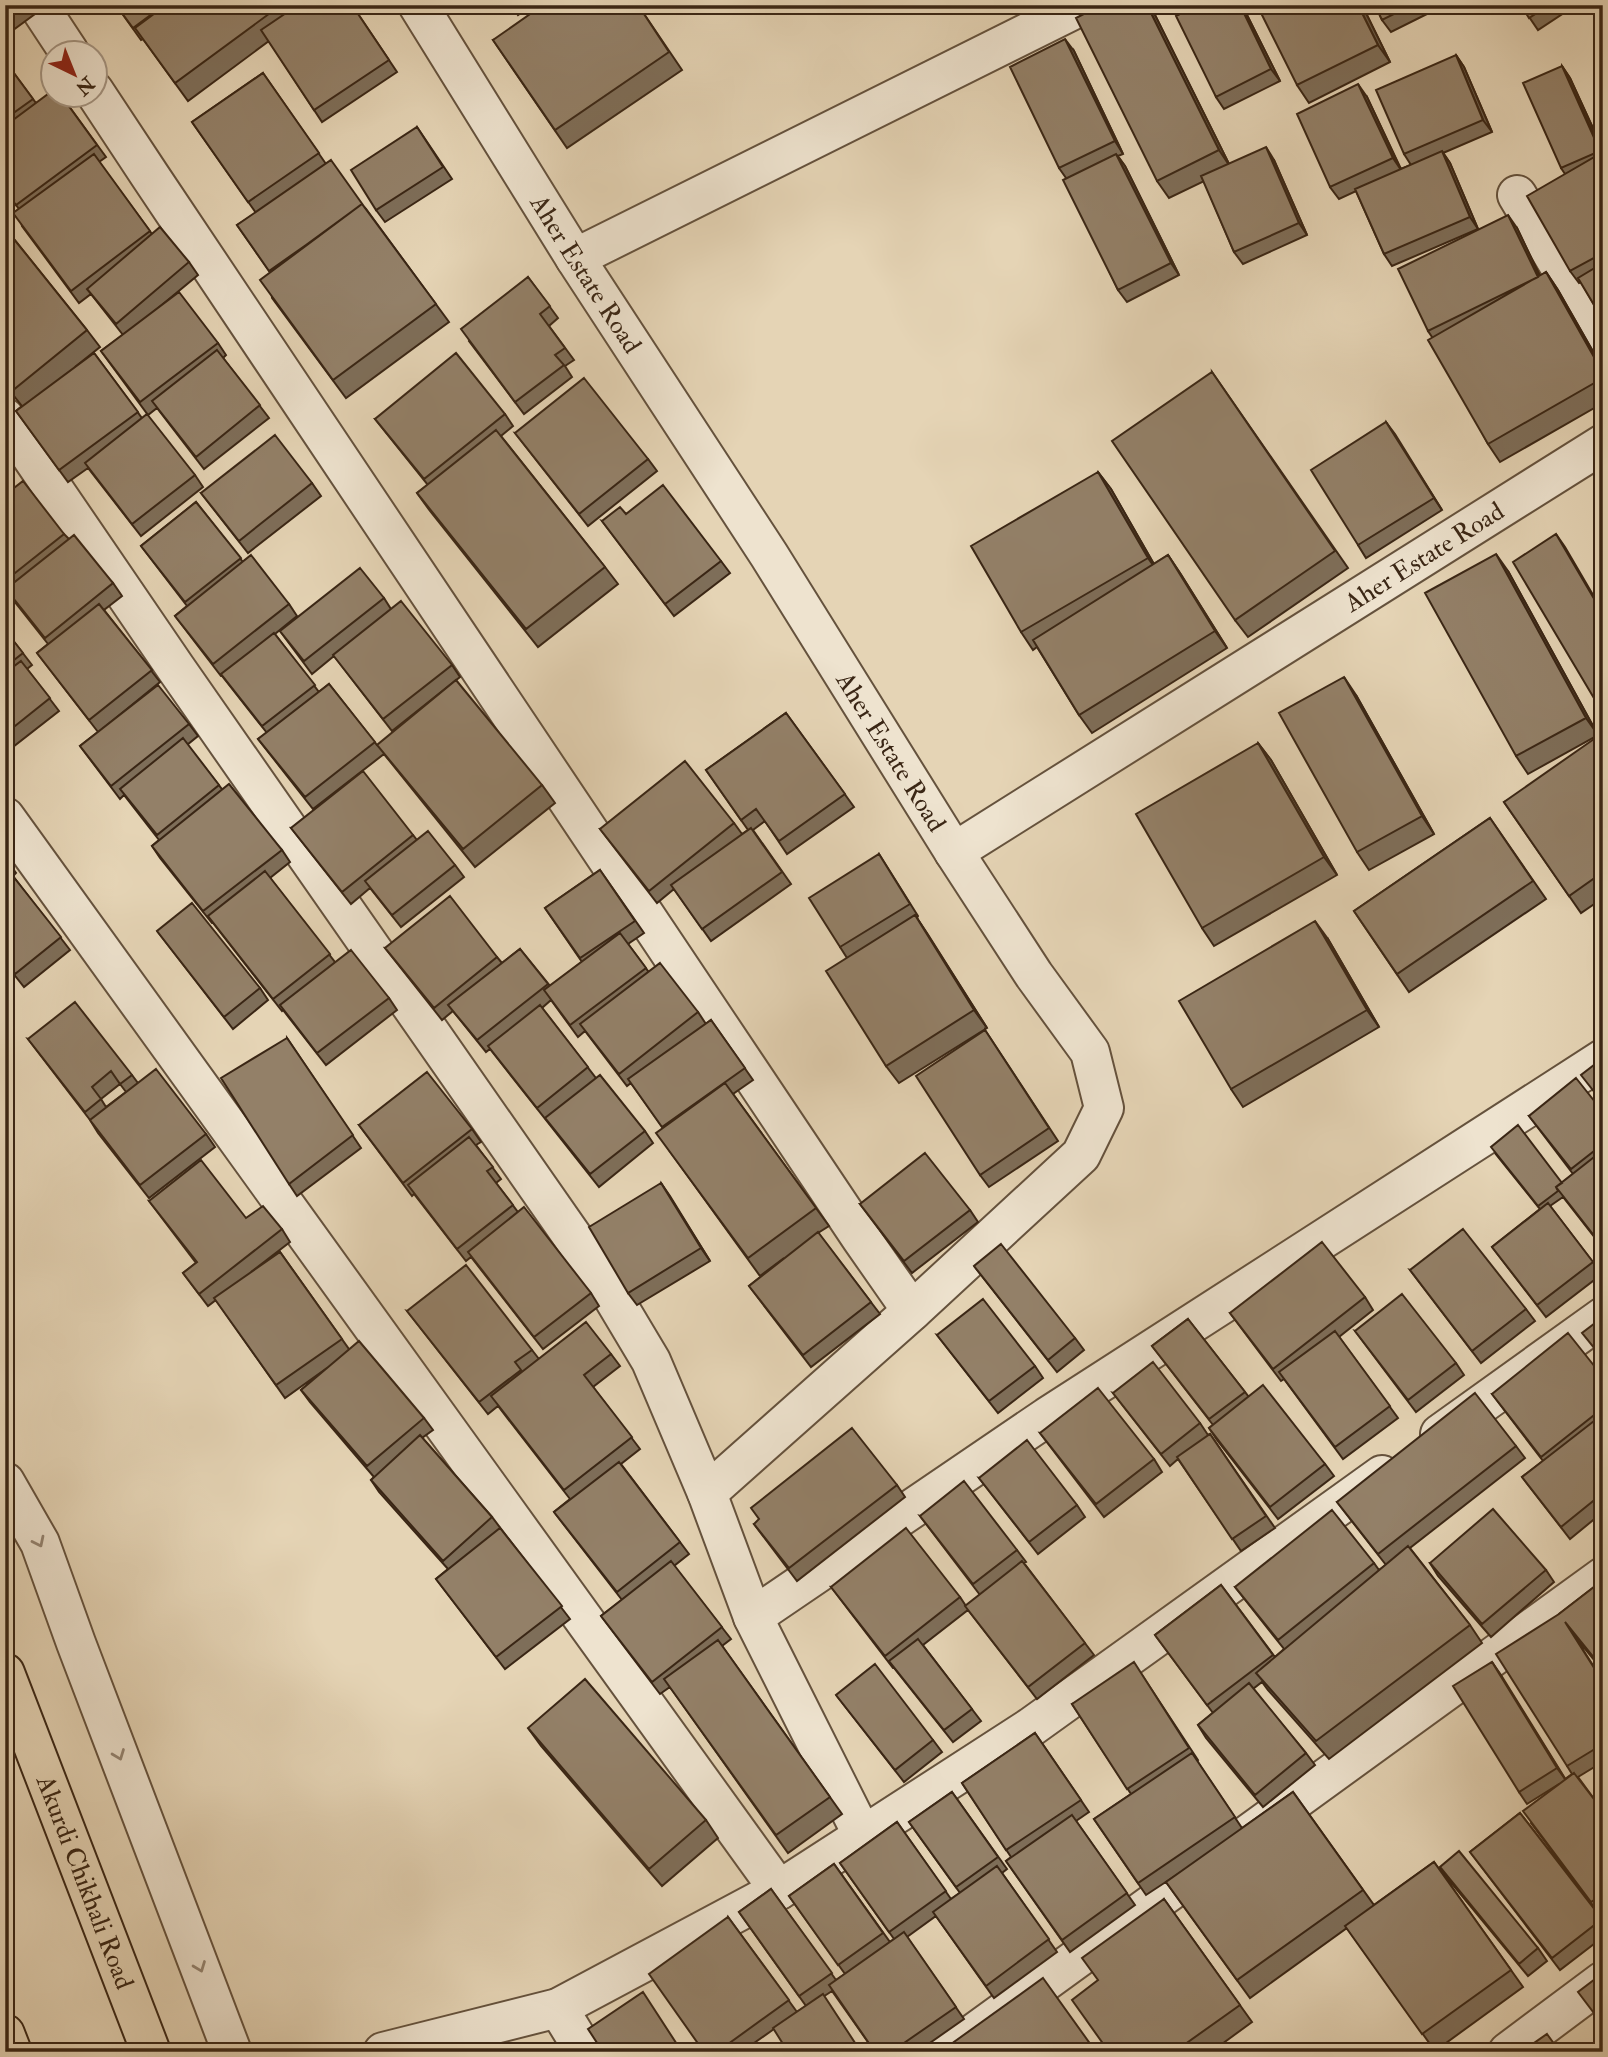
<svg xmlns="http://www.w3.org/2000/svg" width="1608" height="2057" viewBox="0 0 1608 2057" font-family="'IM FELL Double Pica',serif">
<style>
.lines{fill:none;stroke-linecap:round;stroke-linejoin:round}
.minor-casing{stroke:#65523d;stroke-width:42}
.tertiary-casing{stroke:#65523d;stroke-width:42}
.primary-casing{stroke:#3a2615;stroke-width:42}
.minor{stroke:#eee3cf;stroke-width:38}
.tertiary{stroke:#eee3cf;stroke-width:38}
.primary{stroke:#e5d4b5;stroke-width:38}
.wall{fill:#7e6e59;stroke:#3a2615;stroke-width:2;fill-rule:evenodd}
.shaded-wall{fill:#675a49;stroke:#3a2615;stroke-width:2}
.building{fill:#938068;stroke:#3a2615;stroke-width:2}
.oneway{stroke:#948472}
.labels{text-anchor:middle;stroke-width:6;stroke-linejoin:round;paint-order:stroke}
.street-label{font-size:26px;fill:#3a2615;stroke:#eee3cf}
</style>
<rect width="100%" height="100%" fill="#e5d4b5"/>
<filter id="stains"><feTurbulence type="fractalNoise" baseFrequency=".00286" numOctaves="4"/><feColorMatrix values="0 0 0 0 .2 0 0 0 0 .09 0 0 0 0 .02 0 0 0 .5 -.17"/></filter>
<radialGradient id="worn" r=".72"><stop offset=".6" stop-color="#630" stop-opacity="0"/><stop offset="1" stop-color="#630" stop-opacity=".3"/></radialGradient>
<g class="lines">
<g class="minor-casing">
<g id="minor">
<path d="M38 5 69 52"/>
<path id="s1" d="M418 5 575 258 769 555 954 852 1034 975 1090 1052 1104 1108 1081 1155 912 1311 707 1493"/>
<path d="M94 91C347 475 606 855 861 1238L912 1311"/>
<path d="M1517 195 1603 339"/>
<path d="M575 258 1083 5"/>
<path d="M5 418 175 667 602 1279 651 1361 707 1493 753 1617 863 1836"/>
<path d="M5 817 779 1890"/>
<path id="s2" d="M954 852 1603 444"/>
<path d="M1440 1434 1603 1317"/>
<path d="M753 1617 1047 1417 1603 1059"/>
<path d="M558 2008 585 2052"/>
<path d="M383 2052 558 2008 779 1890 1031 1727 1382 1475"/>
<path d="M948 2052 1603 1577"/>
<path d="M1508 2052 1603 1981"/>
</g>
</g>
<g class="tertiary-casing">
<path id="tertiary" d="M5 1482 40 1543 76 1643 232 2052"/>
</g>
<g class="primary-casing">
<g id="primary">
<path id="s3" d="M5 1673 151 2052"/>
<path d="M5 2034 12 2052"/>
</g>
</g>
<use href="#minor" class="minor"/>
<use href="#tertiary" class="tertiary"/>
<use href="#primary" class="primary"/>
</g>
<path class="wall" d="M5 5H29L35 14 5 36Z
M116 5H352L397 72 322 122 269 41 188 101 143 39 141 40Z
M511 5H532L518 15Z
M638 5 682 70 567 148 493 40Z
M1150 5 1229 164 1274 160 1307 235 1243 264 1234 252 1204 181 1169 198 1157 181Z
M1197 5H1242L1280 81 1224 109 1216 97Z
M1362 5 1390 62 1309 103 1297 85Z
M1375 5H1445L1391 32 1382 20Z
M1521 5H1576L1538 30Z
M1074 51 1123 154 1118 156 1125 166 1179 275 1127 302 1118 290 1066 178 1059 168Z
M1456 55 1464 67 1492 132 1443 153 1450 163 1478 229 1392 266 1384 254 1356 191 1339 199 1330 187 1367 97 1401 169 1411 165 1404 154Z
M5 61 36 103 60 94 106 157 99 162 152 234 189 262 198 275 151 314 218 343 226 355 223 358 269 418 204 469 157 408 148 415 101 351 123 335 91 294 79 303 22 226 19 209 5 191Z
M1562 66 1570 78 1603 150V320L1581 282 1579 283 1570 271 1565 174 1561 168Z
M263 73 326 164 366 209 449 322 346 398 272 298 270 272 237 225 256 213 192 122Z
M417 127 452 179 385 222 376 210Z
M5 207 13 218 5 224Z
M5 228 87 330 100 347 75 367 94 353 142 418 195 475 203 487 141 536 88 468 68 482 16 411 22 406 5 385Z
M1517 228 1540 276 1546 272 1558 290 1603 369V403L1500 462 1488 444 1432 337 1428 331Z
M528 277 558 318 549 326 574 360 565 366 572 377 524 414 469 341Z
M1212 372 1348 568 1248 637 1235 620Z
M505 414 513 426 501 436 605 567 618 584 538 647 430 511 417 493 428 485 375 419Z
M1386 422 1442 510 1366 558 1358 545Z
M515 433 648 459 657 471 588 526Z
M1098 472 1111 489 1154 564 1168 555 1180 573 1227 648 1092 733 1079 715 1037 647 1033 650 1021 632Z
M5 475 14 488 64 534 113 583 122 596 104 610 160 682 105 727 189 724 198 736 187 745 222 789 282 850 290 862 270 878 335 962 389 998 397 1010 326 1065 283 1010 282 1011 213 923H212L160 858 152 846 159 840 124 795 120 799 80 746 98 732 37 653 48 644 10 596 6 599H5Z
M312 483 321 496 248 553 201 493Z
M196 502 243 562 289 604 297 616 275 634 319 692 329 684 377 745 542 785 555 803 475 867 384 754 313 809 258 739 267 733 222 676H221L175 616 187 606 141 546Z
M602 521 721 561 730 573 674 616Z
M1508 571 1598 735 1528 774 1516 756Z
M384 598 391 609 452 665 460 677 392 731 334 656 312 674 280 631Z
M5 630 32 665 27 669 59 711 9 750 5 745Z
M1356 695 1434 834 1369 870 1357 852Z
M786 713 854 807 787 854 765 821 753 830 791 884 711 941 674 889 657 903 600 829 734 823 742 834 748 830 706 770Z
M1258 743 1271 760 1337 875 1214 946 1202 928Z
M1603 750V898L1581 913 1504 802Z
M1490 818 1546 899 1409 992 1354 911Z
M291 828 413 835 417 840 455 865 464 877 401 927 370 888 351 904Z
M879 854 918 916 917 918 987 1028 899 1083 886 1066 847 958 840 947Z
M5 858 16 873 13 876 70 950 24 987 5 963Z
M600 870 644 933 628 944 648 971 698 1012 706 1024 711 1020 753 1080 733 1094 829 1226 818 1233 880 1314 811 1367 749 1286 784 1258 760 1276 669 1150 663 1128 631 1083 627 1086 585 1031 578 1037 551 1000 542 1008 596 1078 645 1131 653 1143 599 1187 490 1049 486 1052 453 1011 442 1020 385 948 497 957 502 963 520 949 550 986 582 962 545 908Z
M157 931 260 988 268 1000 233 1029Z
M1328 939 1379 1027 1243 1107 1231 1089Z
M985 1030 1058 1141 989 1187 980 1175Z
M287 1038 361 1148 297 1196 289 1184Z
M28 1039 132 1075 138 1083 206 1134 215 1147 149 1198 98 1133 90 1120ZM120 1084 126 1092 106 1107 101 1099Z
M1603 1112V1248L1563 1197 1550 1206 1602 1274 1546 1317 1492 1247 1540 1209 1495 1153 1562 1183 1573 1174 1529 1116Z
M359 1125 472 1129 481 1142 476 1145 501 1179 496 1183 518 1212 591 1293 599 1306 543 1349 471 1257 466 1261 414 1194 412 1196Z
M661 1183 710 1261 637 1305 628 1293Z
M149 1201 246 1218 282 1229 290 1242 251 1272 280 1252 349 1349 424 1418 433 1430 422 1438 492 1517 570 1619 505 1669 436 1579 448 1569 379 1492 371 1480 374 1477 310 1402 301 1390 327 1368 285 1398 216 1300 208 1306 183 1273 196 1263Z
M860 1204 970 1210 978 1222 912 1273Z
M974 1266 1075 1338 1084 1350 1057 1372Z
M1410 1270 1526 1309 1535 1321 1481 1363Z
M1365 1297 1373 1310 1339 1337 1398 1418 1343 1459 1284 1379 1281 1381 1230 1313Z
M407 1311 532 1350 539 1359 611 1354 620 1366 593 1387 640 1449 621 1464 689 1554 674 1566 731 1639 722 1646 842 1814 788 1853 670 1687 660 1694 601 1616 622 1600 554 1512 570 1499 498 1406 488 1414Z
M1188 1319 1249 1397 1325 1464 1334 1476 1278 1519 1217 1440 1209 1428 1213 1425 1152 1346Z
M1355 1331 1456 1363 1464 1375 1416 1412Z
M937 1335 1035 1366 1043 1378 998 1413Z
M1603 1377V1512L1570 1539 1522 1477 1543 1461 1492 1394Z
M1113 1393 1200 1423 1208 1435 1210 1434 1275 1528 1241 1551 1178 1459 1170 1466Z
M1040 1433 1154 1459 1162 1472 1104 1517Z
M1516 1446 1525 1458 1410 1548 1470 1625 1482 1643 1329 1759 1268 1690 1262 1682 1253 1689 1306 1753 1315 1765 1263 1807 1206 1738 1198 1725 1213 1713 1155 1635 1221 1585 1275 1657 1284 1649 1235 1587 1374 1563 1379 1570 1386 1565 1337 1502Z
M979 1478 1077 1505 1085 1517 1038 1554Z
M897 1485 905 1497 797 1581 754 1524Z
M920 1516 1017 1550 1026 1562 1024 1563 1094 1655 1037 1699 968 1610 923 1645 981 1721 953 1742 894 1668H893L831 1587 960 1597 966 1606 980 1595Z
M1430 1563 1546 1570 1554 1582 1491 1637 1438 1576Z
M1603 1580V1671L1573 1634 1603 1681V1766L1601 1763 1578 1777 1603 1811V1912L1600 1915 1531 1823 1559 1784 1527 1804 1519 1792 1492 1662 1565 1779 1572 1774 1567 1766 1559 1614Z
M1142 1675 1198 1760 1197 1761 1242 1828 1293 1792 1374 1905 1434 1862 1523 1987 1435 2051 1347 1928 1250 1998 1166 1882 1181 1872 1146 1895 1094 1819 1131 1794 1072 1704Z
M836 1695 933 1740 942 1752 904 1782Z
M528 1728 706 1820 718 1838 662 1886 541 1746Z
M1035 1733 1089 1812 1076 1821 1135 1905 1070 1952 1006 1861 1011 1857 962 1783Z
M952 1792 1007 1869 1002 1873 1057 1952 994 1998 936 1916 907 1937 964 2019 917 2052H875L832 1991 774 2029 747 2048 749 2052H704L728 1917 797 2012 806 2006 739 1912 771 1889 836 1980 845 1974 789 1896 834 1864 890 1942 894 1939 840 1863 897 1822 951 1899 960 1893 909 1822Z
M1520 1813 1603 1920V1937L1560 1970 1470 1852Z
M1440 1867 1538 1948 1547 1961 1528 1976 1448 1879Z
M1164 1899 1252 2022 1211 2052H1109L1098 1981Z"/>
<path class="shaded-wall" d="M1147 5H1150L1231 168 1219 150Z
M1240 5H1242L1280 81 1271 69Z
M1358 5H1362L1390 62 1378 45Z
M1065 39 1074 51 1123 154 1115 141Z
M1456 55 1464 67 1492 132 1483 120Z
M1562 66 1570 78 1603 150V155Z
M1358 84 1367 97 1401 170 1393 158Z
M1266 147 1274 160 1307 235 1299 223Z
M1442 151 1450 163 1478 229 1470 217Z
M1116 154 1125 166 1179 275 1171 263Z
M1508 215 1517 228 1546 289 1538 277Z
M1546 272 1558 290 1603 369V373Z
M1386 422 1395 434 1442 510 1434 498Z
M1098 472 1111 489 1160 575 1148 558Z
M1556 534 1565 547 1603 612V614Z
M1496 554 1508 571 1598 735 1586 718Z
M1168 555 1180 573 1227 648 1215 631Z
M1344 677 1356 695 1434 834 1422 816Z
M1258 743 1271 760 1337 875 1324 857Z
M915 915 927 933 987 1028 974 1010Z
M1315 921 1328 939 1379 1027 1367 1010Z
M661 1183 670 1196 710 1261 701 1248Z
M1492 1662 1501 1675 1566 1780 1557 1768Z"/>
<path class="building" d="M5 5H22L5 17Z
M116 5H164L133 28Z
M166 5H281L175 83 135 28Z
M298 5H352L389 60 314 110 261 30Z
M543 5H638L669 52 555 130 493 40Z
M1101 5H1147L1219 150 1157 181 1076 18Z
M1197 5H1240L1271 69 1216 97 1176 16Z
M1257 5H1358L1378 45 1297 85Z
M1375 5H1412L1382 20Z
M1521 5H1549L1529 18Z
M1065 39 1115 141 1059 168 1010 67Z
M1456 55 1483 120 1404 154 1376 90Z
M5 61 33 99 5 119Z
M1562 66 1600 151 1561 168 1523 83Z
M263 73 319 153 248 202 192 122Z
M1358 84 1393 158 1330 187 1297 114Z
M52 91V94H60L97 145 16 205 5 190V126Z
M417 127 443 167 376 210 351 170Z
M1266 147 1299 223 1234 252 1201 176Z
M1442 151 1470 217 1384 254 1355 189Z
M1603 152V253L1570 271 1527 196Z
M94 154 150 231 71 291 13 213Z
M1116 154 1171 263 1118 290 1063 180Z
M331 160 363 205 362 204 306 245 269 271 237 225Z
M362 204 436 304 333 380 260 280Z
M1508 215 1538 277 1428 331 1398 269Z
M160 227 189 262 116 324 87 289Z
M5 228 87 330 12 391 5 382Z
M1603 263V320L1578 278Z
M1546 272 1603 373V378L1488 444 1428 340Z
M528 277 550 306 540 314 565 348 555 355 564 365 515 402 461 329Z
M179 292 218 343 140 402 101 351Z
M217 350 260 405 196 457 152 401Z
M94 353 138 412 59 470 16 411Z
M456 353 505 414 424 479 375 419Z
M1212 372 1335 551 1235 620 1112 441Z
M584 378 648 459 579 514 515 433Z
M147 414 195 475 132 524 85 463Z
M1386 422 1434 498 1358 545 1311 470Z
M496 430 605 567 526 629 417 493Z
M275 435 312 483 239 541 201 493Z
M1098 472 1148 558 1021 632 971 546Z
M5 475 10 481 5 484Z
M23 481 64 534 5 581V495Z
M663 485 721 561 665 604 602 521 620 507 626 514Z
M196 502 241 558 185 602 141 546Z
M1556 534 1603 614V709L1601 710 1513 562Z
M74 535 113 583 45 638 6 589Z
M1496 554 1586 718 1516 756 1425 593Z
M251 555 289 604 213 664 175 616Z
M1168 555 1215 631 1079 715 1033 640Z
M360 568 384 598 304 661 280 631Z
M401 601 452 665 383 719 333 655Z
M99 604 152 670 89 720 37 653Z
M5 630 23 653 5 667Z
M274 633 315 685 262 726 221 674Z
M21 661 50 698 5 734V673Z
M1344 677 1422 816 1357 852 1279 713Z
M456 680 542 785 463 849 377 745Z
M329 684 375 742 305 797 258 739Z
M158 685 189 724 111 786 80 746Z
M786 713 845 794 779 841 756 809 741 820 706 770Z
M183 738 219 785 157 835 120 789Z
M1594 739 1603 751V872L1569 896 1504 802Z
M1258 743 1324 857 1202 928 1136 814Z
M685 761 734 823 649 891 600 829Z
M363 771 413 835 342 892 291 828Z
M229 784 282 850 203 911 152 846Z
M1490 818 1533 881 1397 974 1354 911Z
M751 828 782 872 702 929 671 885Z
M428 831 455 865 392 915 365 881Z
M879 854 910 904 840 947 809 898Z
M600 870 635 921 580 958 545 908Z
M265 871 330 954 273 999 208 916Z
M12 875 61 937 15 974 5 962V880Z
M450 896 497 957 434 1008 385 948Z
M192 903 260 988 224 1017 157 931Z
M915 915 974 1010 886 1066 826 971Z
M1315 921 1367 1010 1231 1089 1179 1001Z
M620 933 646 968 570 1025 544 990Z
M520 949 548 984 477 1040 448 1005Z
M351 950 389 998 317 1053 280 1005Z
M660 963 698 1012 619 1074 580 1024Z
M75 1002 132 1075 120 1084 111 1071 92 1087 101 1099 85 1112 28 1039Z
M540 1005 588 1067 537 1108 488 1046Z
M711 1020 745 1068 662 1127 628 1079Z
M985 1030 1049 1128 980 1175 916 1076Z
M287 1038 353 1135 289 1184 221 1078Z
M1603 1058V1103L1581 1075Z
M156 1069 206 1134 140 1185 90 1120Z
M427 1072 472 1129 403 1183 359 1125Z
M600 1075 645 1131 590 1174 545 1118Z
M1576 1078 1603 1112V1144L1571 1169 1529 1116Z
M725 1083 816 1208 748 1258 656 1133Z
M1518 1125 1562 1183 1556 1187 1558 1191 1538 1206 1491 1147Z
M469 1137 493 1167 487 1171 513 1205 457 1249 408 1185Z
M1603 1150V1247L1556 1187Z
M925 1153 970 1210 904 1261 860 1204Z
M201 1160 246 1218 263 1206 282 1229 199 1294 183 1273 197 1262 149 1201Z
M661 1183 701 1248 628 1293 589 1227Z
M1548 1203 1593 1262 1537 1305 1492 1247Z
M524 1207 591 1293 534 1337 468 1252Z
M1463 1229 1526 1309 1472 1351 1410 1270Z
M818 1232 871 1302 803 1355 749 1286Z
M1322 1242 1365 1297 1273 1369 1230 1313Z
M1001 1244 1075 1338 1048 1360 974 1266Z
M280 1252 342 1339 276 1385 214 1298Z
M466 1265 532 1350 515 1362 521 1370 479 1402 407 1311Z
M1402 1294 1456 1363 1408 1400 1355 1331Z
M983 1299 1035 1366 989 1401 937 1335Z
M1603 1317V1359L1582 1333Z
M1188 1319 1245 1392 1209 1419 1152 1346Z
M586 1322 611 1354 584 1375 632 1437 564 1490 491 1396Z
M1335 1331 1390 1406 1335 1447 1279 1372Z
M1568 1333 1603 1377V1408L1541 1457 1492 1394Z
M359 1341 424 1418 367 1466 301 1390Z
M1153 1362 1200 1423 1161 1454 1113 1393Z
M1263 1385 1325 1464 1270 1507 1209 1428Z
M1098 1388 1154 1459 1096 1504 1040 1433Z
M1475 1393 1516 1446 1378 1554 1337 1502Z
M1603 1414V1493L1561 1527 1522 1477Z
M852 1428 897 1485 789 1568 754 1524 759 1519 751 1508Z
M1210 1434 1266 1516 1232 1539 1177 1457Z
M420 1435 492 1517 443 1561 371 1480Z
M1027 1440 1077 1505 1029 1542 979 1478Z
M619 1462 680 1542 617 1592 554 1512Z
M964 1481 1017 1550 973 1584 920 1516Z
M1493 1509 1546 1570 1482 1624 1430 1563Z
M1332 1510 1374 1563 1278 1640 1235 1587Z
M500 1528 562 1606 496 1657 436 1579Z
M906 1528 960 1597 885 1656 831 1587Z
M1408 1546 1470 1625 1316 1741 1256 1673Z
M671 1561 722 1627 652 1682 601 1616Z
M1022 1561 1085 1643 1028 1687 965 1606Z
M1603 1580V1669L1565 1622 1603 1682V1744L1567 1766 1496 1654 1559 1614Z
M1221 1585 1273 1655 1207 1705 1155 1635Z
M918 1639 972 1709 944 1730 889 1661Z
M718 1640 830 1797 776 1835 664 1679Z
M1134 1662 1189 1748 1127 1789 1072 1704Z
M1492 1662 1557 1768 1519 1792 1453 1686Z
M875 1664 933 1740 895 1770 836 1695Z
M585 1679 706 1820 649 1869 528 1728Z
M1249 1683 1306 1753 1255 1795 1198 1725Z
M1035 1733 1081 1800 1006 1850 962 1783Z
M1603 1750V1765L1595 1755Z
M1192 1753 1235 1817 1138 1883 1094 1819Z
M1574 1773 1603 1811V1894L1591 1902 1523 1811Z
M952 1792 998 1857 956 1887 909 1822Z
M1293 1792 1363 1890 1237 1980 1166 1882Z
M1520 1813 1602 1919 1552 1958 1470 1852Z
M1072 1815 1127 1893 1062 1940 1006 1861Z
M897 1822 946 1891 889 1932 840 1863Z
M1459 1851 1538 1948 1519 1964 1440 1867Z
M1434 1862 1511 1970 1422 2034 1345 1926Z
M834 1864 883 1933 838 1965 789 1896Z
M997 1866 1049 1939 986 1986 933 1912Z
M771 1889 832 1973 799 1996 739 1912Z
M1164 1899 1240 2005 1174 2052H1109L1072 2000 1098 1980 1082 1958Z
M728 1917 789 2000 717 2052H704L649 1974Z
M904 1932 956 2007 891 2052H875L829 1985Z
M1603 1973V2025L1578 1992Z
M1043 1978 1096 2052H940Z
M643 1992 682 2052H603L588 2029Z
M823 1994 861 2052H788L773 2028Z
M1547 2034 1560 2052H1521Z
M746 2047 749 2052H738Z"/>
<defs><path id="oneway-chevron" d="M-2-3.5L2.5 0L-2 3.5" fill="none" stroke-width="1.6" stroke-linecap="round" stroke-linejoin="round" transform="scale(1.75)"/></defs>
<g class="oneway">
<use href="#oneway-chevron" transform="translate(39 1542) rotate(64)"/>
<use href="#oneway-chevron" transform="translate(119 1755) rotate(69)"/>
<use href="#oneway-chevron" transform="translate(200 1967) rotate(69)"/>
</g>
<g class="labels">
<g class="street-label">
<text dy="9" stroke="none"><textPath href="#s1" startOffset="317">Aher Estate Road</textPath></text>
<text dy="9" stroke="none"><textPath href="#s2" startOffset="555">Aher Estate Road</textPath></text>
<text dy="9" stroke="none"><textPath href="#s1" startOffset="884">Aher Estate Road</textPath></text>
<text dy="9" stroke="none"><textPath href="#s3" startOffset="224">Akurdi Chikhali Road</textPath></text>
</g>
</g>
<rect width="1608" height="2057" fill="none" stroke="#e5d4b5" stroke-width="28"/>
<rect x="7" y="7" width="1594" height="2043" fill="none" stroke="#3a2615" stroke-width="3.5"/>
<rect x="14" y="14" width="1580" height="2029" fill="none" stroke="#3a2615" stroke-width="2"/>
<g transform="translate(74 74) rotate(137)"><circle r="33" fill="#eee3cf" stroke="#a69785" stroke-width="2"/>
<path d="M0-5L12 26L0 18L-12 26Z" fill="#8f2418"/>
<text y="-10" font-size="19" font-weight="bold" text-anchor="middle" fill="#3a2615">N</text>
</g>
<rect width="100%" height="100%" filter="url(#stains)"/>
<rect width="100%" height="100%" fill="url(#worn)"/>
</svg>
